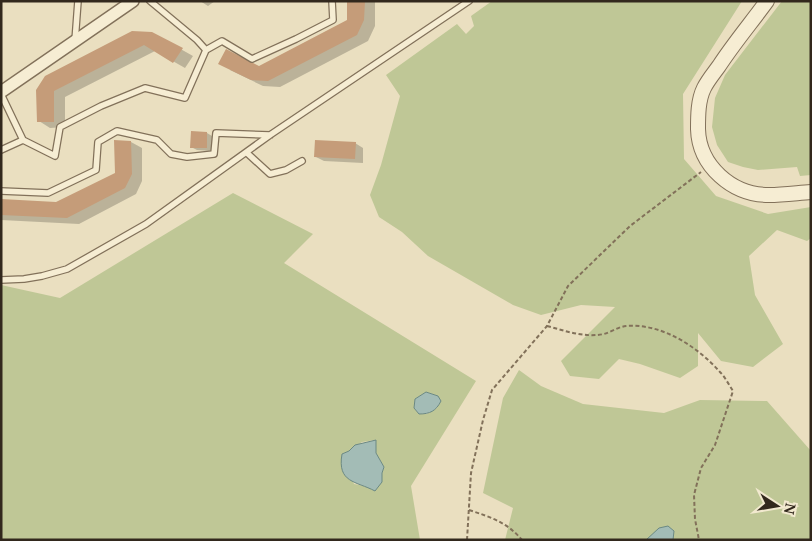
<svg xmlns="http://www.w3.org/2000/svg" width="812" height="541" viewBox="0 0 812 541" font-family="'Noto Serif',serif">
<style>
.green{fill:#bfc796;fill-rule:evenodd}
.water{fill:#a3bcb6;stroke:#6b8983}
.shadow{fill:#0003}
.building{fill:#c59c79}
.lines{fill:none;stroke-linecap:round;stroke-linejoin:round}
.service-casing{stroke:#82715a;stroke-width:8}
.minor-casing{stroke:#82715a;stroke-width:14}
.tertiary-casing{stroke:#82715a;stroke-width:16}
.path{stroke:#82715a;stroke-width:2;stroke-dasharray:4 2.5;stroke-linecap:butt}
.service{stroke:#f6edd3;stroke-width:5.5}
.minor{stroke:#f6edd3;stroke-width:11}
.tertiary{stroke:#f6edd3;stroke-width:14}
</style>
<rect width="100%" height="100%" fill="#eadfc0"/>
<path class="green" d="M492 1H742L683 94 684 159 716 196 768 214 811 207V238L807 241 777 230 749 256 755 295 783 344 753 367 721 361 698 333V366L680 378 640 364 619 359 599 379 570 376 561 361 615 307 581 305 541 315 513 305 428 256 402 232 379 217 370 195 381 165 400 96 386 75 457 24 466 34 474 26 471 16Z
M782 1H811V175L800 176 797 167 758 170 743 167 728 162 717 145 712 127 715 98 725 75Z
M233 193 313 234 284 263 476 381 411 486 420 540H1V285L60 298ZM426 392 438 396 437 408 427 414H419L414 408 415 399ZM375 440 376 453 384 467 382 473V482L365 486 354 484 342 454 349 451 362 442Z
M519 370 541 386 583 404 664 413 700 400 767 401 811 451V540H505L513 508 483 493 503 398Z"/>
<path class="water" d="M426 392 438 396 441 401C436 411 430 414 419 414L414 408 415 399Z
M376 440V453L384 467 382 473V482L375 491C356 481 337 483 342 454L349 451 355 445Z
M668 526 674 531 673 540H646L659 528Z"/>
<path class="shadow" d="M200 1H215L208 6Z
M348 1H375V26L368 41 280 87 263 86 230 70 259 68 348 21Z
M152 33 193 56 185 68 155 51 65 97V127L50 128 39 121 37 90Z
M207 133 212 136V151L197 150 191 147Z
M131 142 142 148V181L136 194 79 224 1 220V200L56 204 116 174Z
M355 143 363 148V163L324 161 316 157Z"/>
<path class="building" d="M347 1H365L364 20 357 35 268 81 251 80 218 64 226 49 259 66 347 20Z
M132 31 152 32 183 48 173 63 144 45 54 91V122H37L36 90 45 76Z
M191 131 207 132V148H190Z
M114 140 131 141 132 174 125 188 67 218 1 215V199L56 202 115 173Z
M315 140 356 142 355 159 314 157Z"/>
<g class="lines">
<g class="service-casing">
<path id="service" d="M150 1 197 40 206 50 222 41 252 59 296 39 333 20 332 1
M75 41 78 1
M1 94 23 140
M1 150 23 140 55 156 60 127 101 106 145 88 185 98 206 50
M247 153 270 174 286 170 302 161
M1 191 48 193 96 170 98 142 117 131 157 140 171 154 187 157 214 154 216 133 270 135
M1 280 24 279 42 276 67 269 146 224 270 135 469 1"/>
</g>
<g class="minor-casing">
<path id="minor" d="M1 92 133 1"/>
</g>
<g class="tertiary-casing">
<path id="tertiary" d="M767 1C751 23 734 43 719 66 714 73 708 80 704 88 698 100 698 116 698 129 699 166 732 195 769 195 783 195 797 193 811 192"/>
</g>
<path class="path" d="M547 326C566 331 584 338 604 334 611 332 618 327 626 326 661 323 697 346 720 372 725 377 729 385 733 391L715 445 701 468 694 495 695 519 699 540
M469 510C490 517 507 522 522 540
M467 540 471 473 483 420 492 390 547 326 568 286 630 226 701 172"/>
<use href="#service" class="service"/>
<use href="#minor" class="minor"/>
<use href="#tertiary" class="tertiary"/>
</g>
<rect width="812" height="541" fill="none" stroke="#32281d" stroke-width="5"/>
<g transform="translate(777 506) rotate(102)" stroke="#f2e9cf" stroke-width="4" paint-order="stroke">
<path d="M0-4L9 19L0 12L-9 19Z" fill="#32281d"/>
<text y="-8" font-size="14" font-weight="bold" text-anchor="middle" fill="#32281d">N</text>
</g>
</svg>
